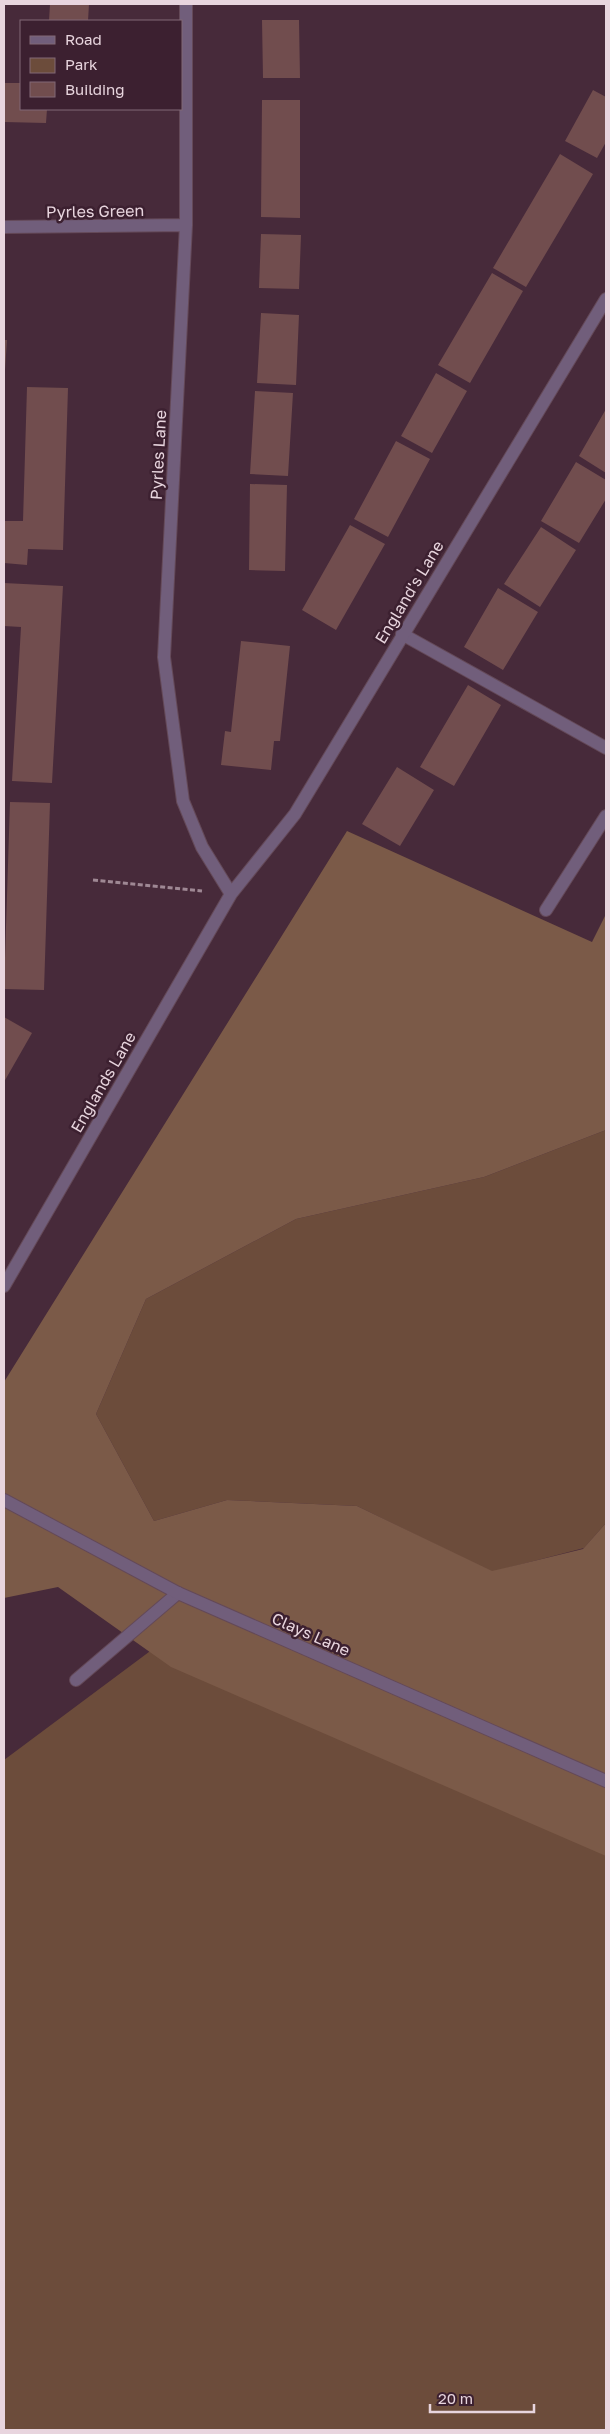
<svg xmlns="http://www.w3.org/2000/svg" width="610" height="2434" viewBox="0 0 610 2434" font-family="'Golos Text',sans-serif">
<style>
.green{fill:#6c4c3b}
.forest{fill:#7b5a48}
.building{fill:#714d4e}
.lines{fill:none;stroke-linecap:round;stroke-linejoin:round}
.service-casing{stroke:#644958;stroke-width:14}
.minor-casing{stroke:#644958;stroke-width:14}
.path{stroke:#9f8894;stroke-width:3;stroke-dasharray:5 2.5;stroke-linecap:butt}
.service{stroke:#715e7b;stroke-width:12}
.minor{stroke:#715e7b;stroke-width:12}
.labels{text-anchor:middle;stroke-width:5;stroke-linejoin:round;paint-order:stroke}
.street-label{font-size:16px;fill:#e8d5de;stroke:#3c2030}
</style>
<rect width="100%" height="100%" fill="#472a3a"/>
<path class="green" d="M606 1130V1523L584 1548 492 1572 357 1506 227 1500 154 1521 96 1414 146 1299 296 1219 484 1177Z
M161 1643 606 1836V2430H4V1760Z"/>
<path class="forest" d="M347 831 592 942 606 914V1130L484 1177 296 1219 146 1299 96 1414 154 1521 227 1500 357 1506 492 1571 583 1549 606 1523V1856L171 1667 58 1587 4 1598V1382Z"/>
<path class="building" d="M50 4H89L88 21H49Z
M262 20H299L300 78H263Z
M4 83H21V109H47L46 123 4 122Z
M593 90 606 97V142L597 158 565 141Z
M262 100H300V218L261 217Z
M560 154 593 174 526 287 493 268Z
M261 234 301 235 299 289 259 288Z
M492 273 523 291 470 383 438 365Z
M261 313 299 315 296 385 257 383Z
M4 340H7L5 370H4Z
M436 373 467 391 432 453 401 436Z
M27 387 68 388 63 550 28 549 27 565 4 563 5 521H23Z
M255 391 293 393 288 476 250 474Z
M606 409V473L579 456Z
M396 441 430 459 388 537 354 519Z
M576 462 606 480V499L579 543 541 521Z
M250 484 287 485 285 571 249 570Z
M350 525 385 544 336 630 302 610Z
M541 527 576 550 540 607 504 584Z
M4 583 63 586 52 783 12 781 21 627 4 626Z
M498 588 538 612 503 670 464 647Z
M241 641 290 646 280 741H274L271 770 221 765 225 731 231 732Z
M468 685 501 705 454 786 420 767Z
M397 767 434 790 400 846 362 824Z
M10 802 50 803 44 990 4 989Z
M4 1017 32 1033 4 1082Z"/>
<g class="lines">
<g class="service-casing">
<path id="service" d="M402 634 606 748
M546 910 606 816
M76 1680 178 1593"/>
</g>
<g class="minor-casing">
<path id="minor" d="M186 4V225L164 657 183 801 202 847 231 894
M4 227 186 225
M4 1286 231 894 295 814 606 299
M4 1500 178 1593 606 1781"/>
</g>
<path class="path" d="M93 880 202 891"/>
<use href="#service" class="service"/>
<use href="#minor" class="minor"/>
</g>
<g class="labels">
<g class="street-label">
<text transform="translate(95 211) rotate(-1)" y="6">Pyrles Green</text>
<text transform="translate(158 455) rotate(-87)" y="6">Pyrles Lane</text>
<text transform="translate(409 592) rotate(-59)" y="6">England's Lane</text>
<text transform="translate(103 1082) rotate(-60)" y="6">Englands Lane</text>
<text transform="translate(311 1634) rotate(24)" y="6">Clays Lane</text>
</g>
</g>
<rect width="610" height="2434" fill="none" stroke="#e8d5de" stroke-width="10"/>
<rect x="20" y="20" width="162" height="90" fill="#3c2030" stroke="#816876"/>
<rect x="30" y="36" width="25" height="8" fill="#715e7b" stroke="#816876"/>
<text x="65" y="45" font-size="15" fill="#e8d5de">Road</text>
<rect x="30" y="58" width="25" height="15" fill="#6c4c3b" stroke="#816876"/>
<text x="65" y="70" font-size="15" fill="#e8d5de">Park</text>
<rect x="30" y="82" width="25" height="15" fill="#714d4e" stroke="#816876"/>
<text x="65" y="95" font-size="15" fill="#e8d5de">Building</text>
<path d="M430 2404v8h104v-8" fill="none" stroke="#e8d5de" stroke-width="2.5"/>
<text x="438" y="2404" font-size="15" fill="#e8d5de" stroke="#3c2030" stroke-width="4" paint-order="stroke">20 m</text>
</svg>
